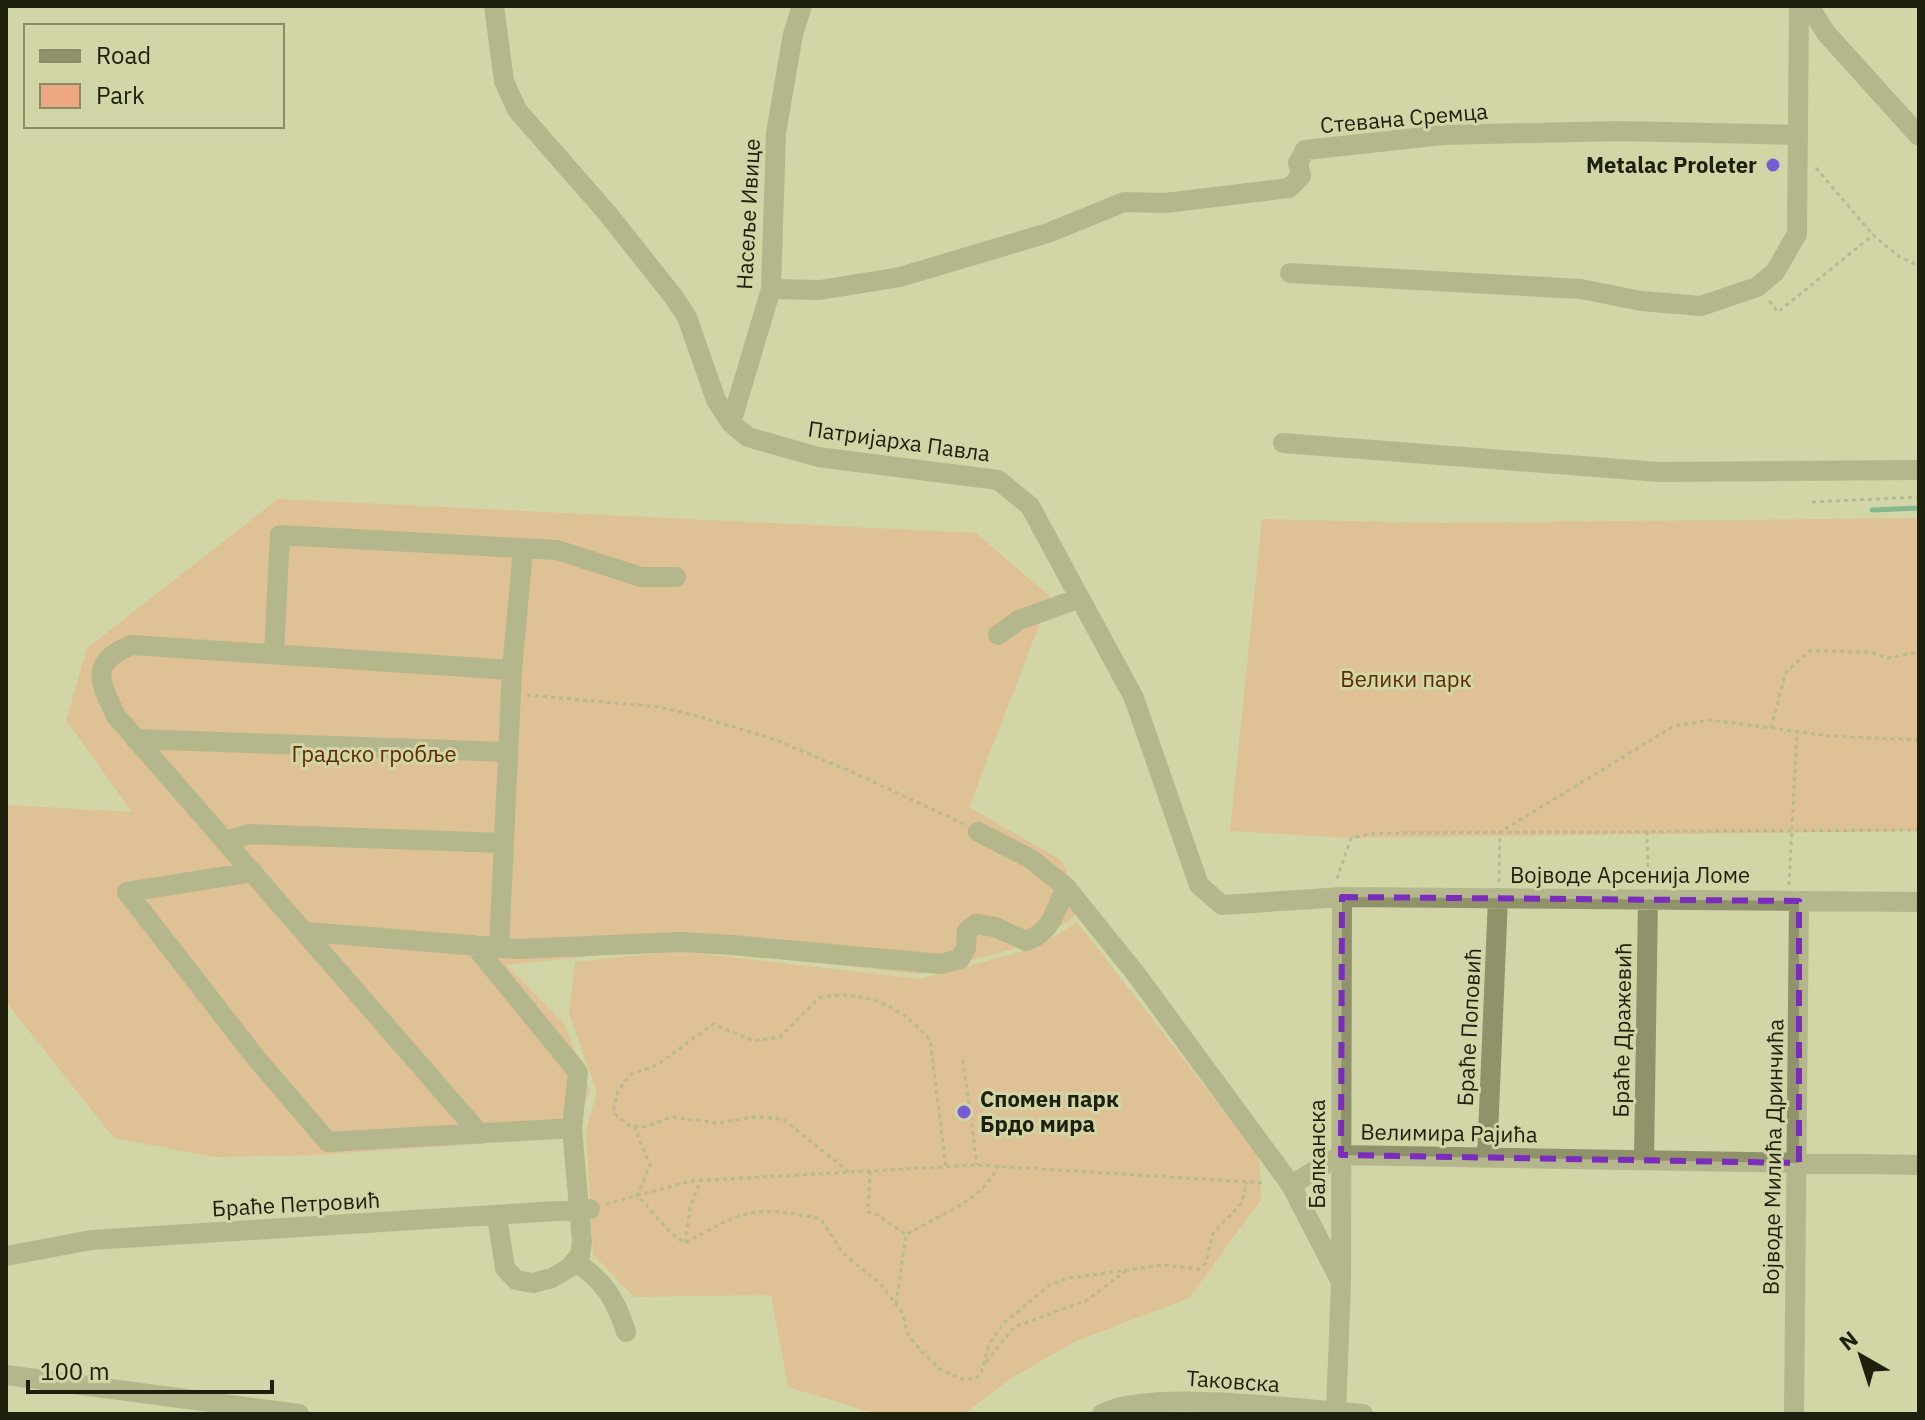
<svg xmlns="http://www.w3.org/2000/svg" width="1925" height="1420" viewBox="0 0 1925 1420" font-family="'IBM Plex Sans',sans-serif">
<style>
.green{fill:#eea881}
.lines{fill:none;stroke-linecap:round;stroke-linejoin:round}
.stream{stroke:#2f9174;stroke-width:5}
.path{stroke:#999c76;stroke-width:3;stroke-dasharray:4 4;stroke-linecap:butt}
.minor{stroke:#90926a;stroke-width:20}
.marked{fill:none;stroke:#7b2cbf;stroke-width:6;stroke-dasharray:16 10;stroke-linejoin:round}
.poi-dot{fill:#785cd6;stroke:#d2d5a6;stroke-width:3}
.labels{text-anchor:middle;stroke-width:6;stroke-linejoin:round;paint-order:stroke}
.street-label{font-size:22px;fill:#1e1f0d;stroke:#d2d5a6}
.poi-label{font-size:22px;font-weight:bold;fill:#1e1f0d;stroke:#d2d5a6;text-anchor:end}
.park-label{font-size:22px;fill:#602900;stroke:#d2d5a6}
</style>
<rect width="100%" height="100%" fill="#d2d5a6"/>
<path class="green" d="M278 499 976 533 1050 597 969 807 1062 861 1079 903 1073 918 1035 943 919 974 677 947 506 965 564 1023 590 1090 571 1138 313 1155 215 1157 114 1138 6 1002V805L132 812 66 720 87 648Z
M1919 518V831L1351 838 1230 831 1262 519 1440 523Z
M1077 922 1259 1156 1261 1200 1189 1298 1076 1341 1010 1379 964 1414H876L788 1387 771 1295 634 1297 593 1254 586 1131 597 1092 569 1014 575 962 676 951 920 979 1038 947Z"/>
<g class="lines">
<path class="stream" d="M1872 510 1919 508"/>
<path class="path" d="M1816 168 1873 235
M1769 301 1778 312 1873 235 1898 256 1919 266
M1812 502 1919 497
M527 695 659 707 701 717 773 739 850 771 964 824
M1771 728 1786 672 1810 651 1869 652 1887 658 1919 652
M1647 831 1648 884
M1337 879 1351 838 1377 833 1919 830
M1499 882 1500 832 1674 726 1711 720 1830 736 1919 740
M1789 885 1797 732
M963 1060 977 1165
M634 1126 650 1165 637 1196C655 1212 664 1231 685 1243 743 1211 754 1204 821 1219L843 1253 882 1286 902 1312 908 1335 922 1352 940 1369 961 1379H975L981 1374 989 1344 1004 1323 1051 1284 1070 1278 1162 1265 1199 1269 1206 1263 1213 1233 1242 1203 1246 1182
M870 1171 868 1212 878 1215 906 1235
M849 1172 783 1119 752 1117 718 1123 672 1117 645 1127 628 1125 613 1112 618 1091 631 1074 657 1065 713 1024 754 1041 780 1037 819 998C864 988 901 1006 930 1040L946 1167
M606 1204 691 1181 977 1165 1266 1183
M685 1243 690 1208 700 1181
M896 1304 906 1235C939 1214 981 1203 998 1166
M986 1362 1014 1327 1087 1300 1127 1270"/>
<path class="minor" d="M494 6 504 81 517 110 608 214 673 296 687 317 716 400 731 423 748 437 818 457 998 480 1030 506 1134 698 1199 885 1222 905 1342 897 1919 902
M1809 6 1826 33 1919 136
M1290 273 1581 289 1641 301 1701 306 1757 287 1775 272 1797 234 1799 6
M771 289 820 290 900 277 1048 233 1124 202 1165 203 1289 188 1301 176 1298 163 1305 150 1443 135 1619 131 1798 135
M731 423 771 289 776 133 793 34 802 6
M1283 443 1660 472 1919 470
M998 635 1019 620 1080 598
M274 654 280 535 557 550 641 577H676
M135 739 508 752
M978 832 1031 859 1066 887
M225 841 250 834 504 843
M253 872 127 892 256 1058 328 1142 572 1128 582 1242 580 1255 569 1268 552 1278 533 1283 516 1280 505 1268 497 1216
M308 932 518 949 680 942 732 945 941 964 960 959 966 948 967 931 976 924 995 927 1026 941C1051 933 1056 910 1066 887L1136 974 1291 1185 1341 1282
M474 945 578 1072 572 1128
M499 947 512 670 523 550
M480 1134 116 716C100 681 88 664 131 645L512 670
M1487 1158 1498 898
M1644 1160 1648 899
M1291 1185 1341 1155 1919 1165
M6 1256 91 1240 590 1209
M575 1262C604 1280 616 1300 626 1332
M6 1375 299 1414
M1336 1412 1341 1282 1342 897
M1102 1414C1149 1388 1304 1410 1363 1414
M1794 1414 1799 901"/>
</g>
<path d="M0 0H1925V1420H0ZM1342 897 1799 901V1163L1341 1155Z" fill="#d2d5a6" fill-opacity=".55" fill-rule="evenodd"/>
<path class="marked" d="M1342 897 1799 901V1163L1341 1155Z"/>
<g class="poi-dot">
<circle cx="1773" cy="165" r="8"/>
<circle cx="964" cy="1112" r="8"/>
</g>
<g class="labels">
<g class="street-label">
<text transform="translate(1404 118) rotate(-5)" y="8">Стевана Сремца</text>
<text transform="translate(748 214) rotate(-87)" y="8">Насеље Ивице</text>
<text transform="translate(899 441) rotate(8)" y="8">Патријарха Павла</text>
<text x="1630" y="883">Војводе Арсенија Ломе</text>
<text transform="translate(1469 1027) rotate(-87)" y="8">Браће Поповић</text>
<text transform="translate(1622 1030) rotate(-89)" y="8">Браће Дражевић</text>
<text transform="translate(1449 1133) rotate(1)" y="8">Велимира Рајића</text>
<text transform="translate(1317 1154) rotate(-90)" y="8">Балканска</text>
<text transform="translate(1773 1157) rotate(-89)" y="8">Војводе Милића Дринчића</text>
<text transform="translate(296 1204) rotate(-3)" y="8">Браће Петровић</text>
<text transform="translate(1233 1381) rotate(4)" y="8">Таковска</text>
</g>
<g class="poi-label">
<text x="1757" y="173">Metalac Proleter</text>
<text x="980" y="1107" text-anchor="start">Спомен парк<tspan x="980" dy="25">Брдо мира</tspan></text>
</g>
<g class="park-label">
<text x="1406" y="687">Велики парк</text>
<text x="374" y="762">Градско гробље</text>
</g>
</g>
<rect width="1925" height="1420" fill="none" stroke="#1e1f0d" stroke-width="16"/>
<rect x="24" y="24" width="260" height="104" fill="#d2d5a6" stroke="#8a8c69" stroke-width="2"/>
<rect x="40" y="50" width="40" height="12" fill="#90926a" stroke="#8a8c69" stroke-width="2"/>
<text x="96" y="64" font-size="24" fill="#1e1f0d">Road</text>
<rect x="40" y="84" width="40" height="24" fill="#eea881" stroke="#8a8c69" stroke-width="2"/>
<text x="96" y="104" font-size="24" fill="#1e1f0d">Park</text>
<g transform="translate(1861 1356) rotate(321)" stroke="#d2d5a6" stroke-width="6" paint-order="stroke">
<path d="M0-6L14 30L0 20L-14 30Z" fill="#1e1f0d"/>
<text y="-12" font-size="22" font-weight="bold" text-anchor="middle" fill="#1e1f0d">N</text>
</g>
<path d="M28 1380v12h244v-12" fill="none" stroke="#1e1f0d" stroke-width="4"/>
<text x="40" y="1380" font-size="24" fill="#1e1f0d" stroke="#d2d5a6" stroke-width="6" paint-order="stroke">100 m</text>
</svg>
